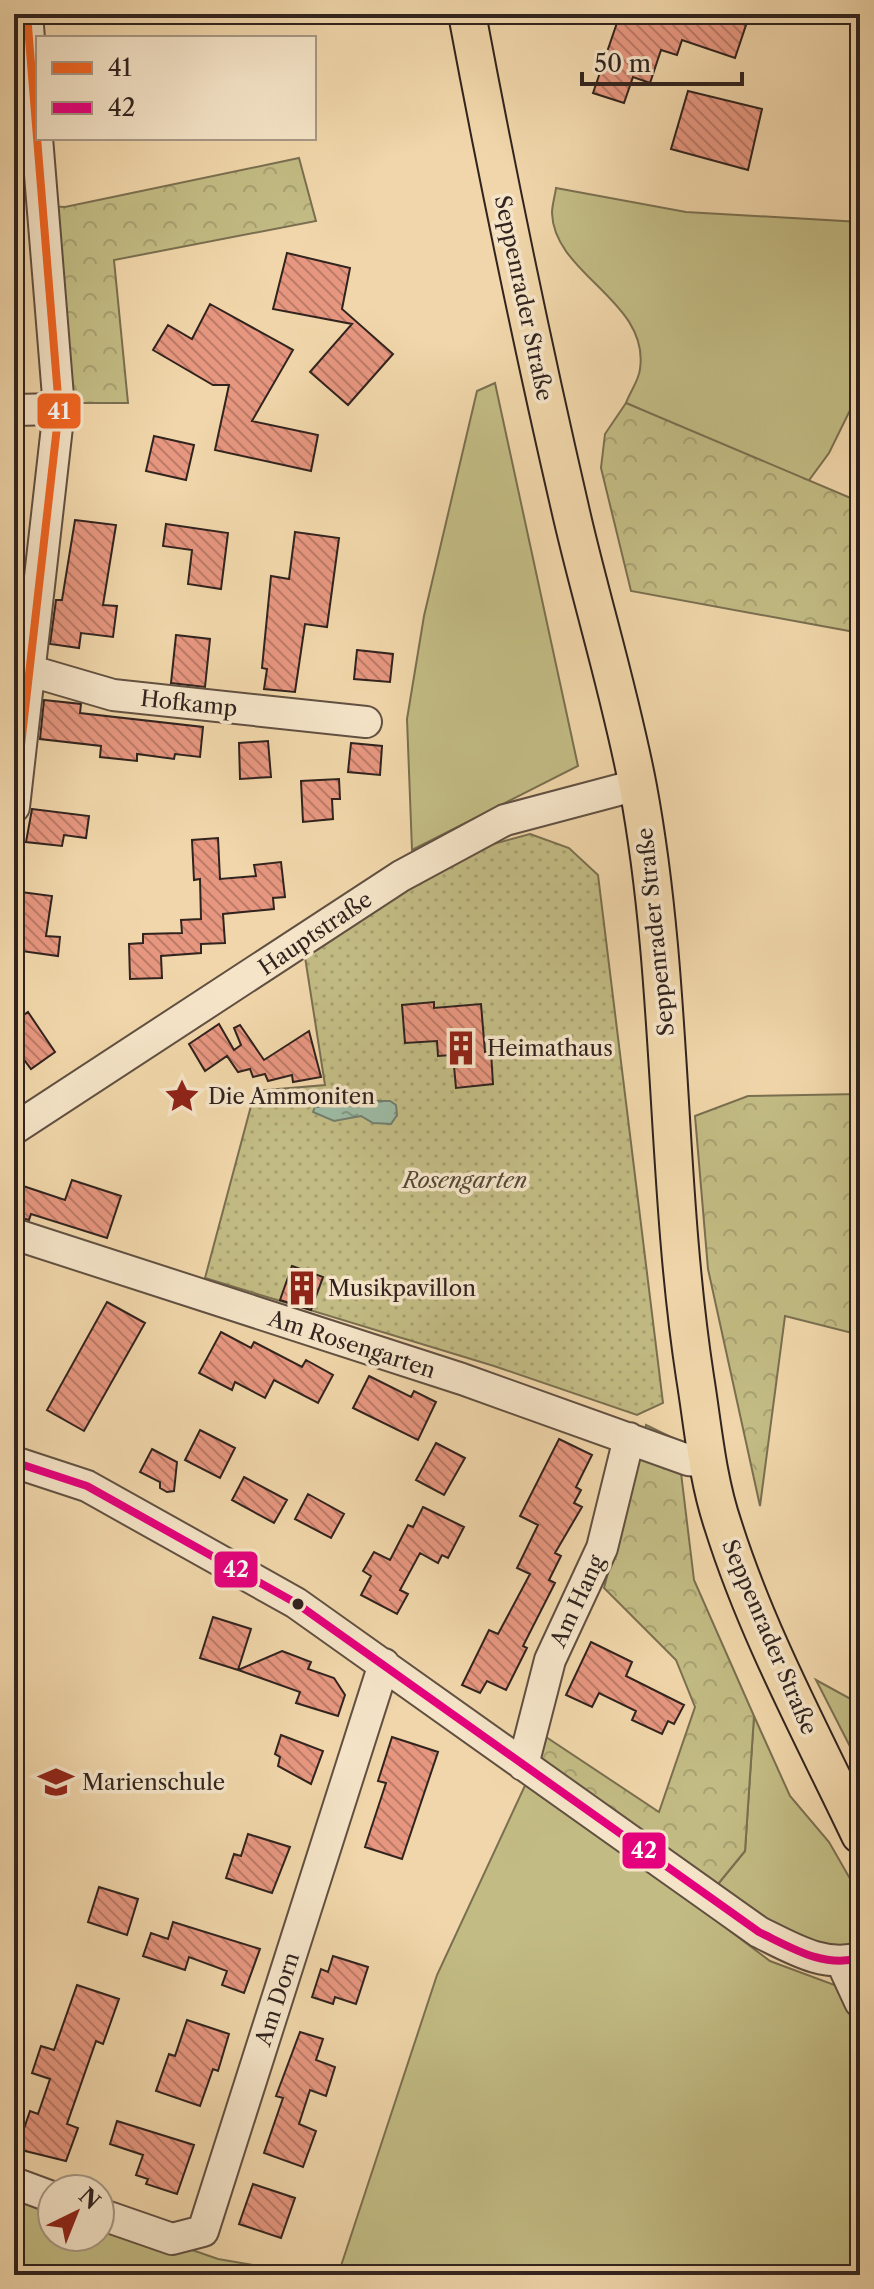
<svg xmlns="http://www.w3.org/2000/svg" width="874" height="2289" viewBox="0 0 874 2289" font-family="'Libre Caslon Text',serif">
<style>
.green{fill:#c2bb83;stroke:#7a6f50;stroke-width:2}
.forest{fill:url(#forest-crowns);stroke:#7a6f50;stroke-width:2}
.garden{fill:url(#garden-dots);stroke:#7a6f50;stroke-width:2}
.water{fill:url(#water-ripples);stroke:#717e6e;stroke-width:2}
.building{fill:url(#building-back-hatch);stroke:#31231e;stroke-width:2}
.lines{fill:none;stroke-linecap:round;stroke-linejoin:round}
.minor-casing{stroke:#615041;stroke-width:34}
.major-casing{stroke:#31231e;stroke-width:40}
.minor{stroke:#f5e4c8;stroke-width:30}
.major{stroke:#f0d6aa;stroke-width:36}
.bus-1-casing{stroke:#f5e4c8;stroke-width:14}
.bus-2-casing{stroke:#f5e4c8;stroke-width:14}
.bus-1{stroke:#f26522;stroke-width:8}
.bus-2{stroke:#e5007d;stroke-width:8}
.bus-dot{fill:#31231e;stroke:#f5e4c8;stroke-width:3}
.labels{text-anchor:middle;stroke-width:7;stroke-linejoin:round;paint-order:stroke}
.street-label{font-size:22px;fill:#31231e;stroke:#f5e4c8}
.poi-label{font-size:22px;fill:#31231e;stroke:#f5e4c8;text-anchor:start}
.park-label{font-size:22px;font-style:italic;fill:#554937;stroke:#f5e4c8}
.line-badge{stroke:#f5e4c8;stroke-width:3}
.badge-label{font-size:22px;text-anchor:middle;font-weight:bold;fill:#fff}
</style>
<defs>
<pattern id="forest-crowns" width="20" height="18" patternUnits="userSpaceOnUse" patternTransform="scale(2)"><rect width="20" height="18" fill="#c2bb83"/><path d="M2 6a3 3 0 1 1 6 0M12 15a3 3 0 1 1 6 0" fill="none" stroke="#a7a071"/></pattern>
<pattern id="garden-dots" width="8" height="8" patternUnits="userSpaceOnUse" patternTransform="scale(2)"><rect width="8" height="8" fill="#c2bb83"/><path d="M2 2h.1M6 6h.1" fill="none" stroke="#a7a071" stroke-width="1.8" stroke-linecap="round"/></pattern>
<pattern id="water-ripples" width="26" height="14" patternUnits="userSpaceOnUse" patternTransform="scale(2)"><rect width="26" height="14" fill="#9cbaa3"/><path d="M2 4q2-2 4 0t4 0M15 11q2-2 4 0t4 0" fill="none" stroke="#809784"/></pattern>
<pattern id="building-back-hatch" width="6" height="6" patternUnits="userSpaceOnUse" patternTransform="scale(2)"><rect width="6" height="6" fill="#e79780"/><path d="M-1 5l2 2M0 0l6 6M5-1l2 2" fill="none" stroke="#bc7b68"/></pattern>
</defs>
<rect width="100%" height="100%" fill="#f0d6aa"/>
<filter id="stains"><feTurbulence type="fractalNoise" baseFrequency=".0025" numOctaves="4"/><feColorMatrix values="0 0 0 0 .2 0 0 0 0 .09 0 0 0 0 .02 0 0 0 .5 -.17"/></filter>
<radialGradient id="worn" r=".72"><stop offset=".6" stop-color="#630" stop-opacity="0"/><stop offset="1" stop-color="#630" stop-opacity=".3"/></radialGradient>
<path class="green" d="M556 188 686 212 860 222V390L829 453 807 483 626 403C630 392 639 380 640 369 650 301 554 275 552 213 552 205 555 196 556 188Z
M495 383 578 766 412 850 407 719 424 616 477 391Z
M816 1680 860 1704V1766Z
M754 1716 790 1796 829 1842 860 1896V1939L839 1951 775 1932 714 1889 745 1851Z
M528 1779 770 1961 840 1987 860 2012V2275H338L437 1975Z
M14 2188 52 2201V2237H100V2218L218 2259 311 2275H14Z"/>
<path class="forest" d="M299 158 316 221 114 260 128 403H74L48 206 65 207Z
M626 403 860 502V633L631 591 601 468 605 434Z
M860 1094V1335L785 1316 760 1506 708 1269 695 1116 748 1096Z
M646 1425 677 1440 694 1580 754 1716 745 1851 714 1889 536 1761 546 1737 659 1812 695 1707 676 1660 604 1588Z"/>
<path class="garden" d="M530 834 569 848 598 875 663 1403 637 1415 494 1366 205 1278 255 1091 325 1085 305 957 412 885 482 847Z"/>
<path class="water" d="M373 1101H390L396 1105 397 1115 391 1124 373 1123 361 1116 334 1121 313 1112 315 1107 366 1105Z"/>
<path class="building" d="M620 14H714L746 25 735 58 682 40 677 55 661 50 650 83 633 77 624 103 593 93Z
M688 91 762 109 748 170 671 149Z
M287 253 350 268 342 309 393 354 348 405 310 372 352 324 273 309Z
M210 304 293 350 252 421 318 435 311 471 215 450 229 385H213L153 350 168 325 192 339Z
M154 436 194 445 186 480 146 471Z
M75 520 116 525 103 605 117 606 113 637 81 633 79 648 50 644 56 600H62Z
M166 524 228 533 221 589 188 584 192 550 163 546Z
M295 532 339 538 327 627 305 624 295 692 264 689 267 669 262 668 271 576 289 579Z
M176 635 210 639 205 687 171 683Z
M357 650 393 654 390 682 354 679Z
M44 700 81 704 80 713 203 727 200 757 175 754 174 759 137 754V761L100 757 101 746 40 739Z
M268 741 271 777 240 779 239 743Z
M351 743 382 746 380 775 348 772Z
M339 779 340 799H332L333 819 303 822 301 781Z
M32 809 89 816 86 838 64 835 62 846 26 842Z
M218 838 220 879 256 876 254 865 281 862 285 897 273 898 274 909 223 914 225 943 201 944V953L161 956 162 978 130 979 129 944 143 943V934L182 933 181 920 201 919 200 879 194 880 192 840Z
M21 892 52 896 46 936 60 937 58 956 14 950Z
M434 1002V1008L481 1004 485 1052H491L493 1084 456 1088 453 1055 438 1056 437 1041 405 1043 402 1005Z
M28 1012 55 1052 31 1069 14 1046V1022Z
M219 1024 234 1050 241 1045 234 1028 240 1025 264 1060 309 1031 321 1077 293 1082 292 1075 268 1081 265 1074 253 1077 250 1069 238 1072 227 1056 205 1071 189 1044Z
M72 1180 121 1196 107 1238 31 1214 29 1220 14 1216V1183L65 1200Z
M292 1266 323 1277 311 1310 280 1300Z
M107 1302 145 1323 84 1431 47 1410Z
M221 1332 251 1348 254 1342 302 1367 306 1360 333 1375 318 1403 274 1380 265 1398 235 1382 232 1390 199 1373Z
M369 1376 411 1397 414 1391 436 1402 418 1440 353 1408Z
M200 1430 235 1448 220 1478 185 1460Z
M559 1439 592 1455 576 1487 581 1490 574 1503 582 1507 555 1553 561 1556 549 1580 555 1583 523 1646 527 1648 506 1690 487 1681 480 1693 462 1685 489 1630 498 1634 530 1574 517 1568 538 1525 520 1516Z
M436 1443 465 1458 444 1495 416 1480Z
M152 1449 177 1462 174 1491 167 1492 160 1488V1482L140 1472Z
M244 1477 287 1500 274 1523 232 1500Z
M308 1494 344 1514 331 1538 295 1519Z
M423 1507 464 1527 448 1558 442 1555 438 1563 420 1553 400 1590 408 1594 397 1614 361 1595 371 1576 363 1571 374 1552 390 1560 408 1525 413 1527Z
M213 1617 251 1629 238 1670 200 1658Z
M591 1642 632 1662 626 1676 684 1705 674 1724 668 1721 662 1734 632 1720 636 1711 599 1693 592 1707 566 1695Z
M282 1651 311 1662 308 1669 334 1678 345 1695 338 1716 296 1703 300 1692 238 1670Z
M281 1735 323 1751 311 1784 278 1766 280 1757 275 1754Z
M392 1737 438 1752 402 1859 365 1847 386 1783 378 1781Z
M248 1834 290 1847 272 1893 226 1878 234 1854 241 1856Z
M99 1887 138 1899 127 1935 88 1922Z
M173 1922 260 1949 244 1993 222 1985 227 1971 189 1957 185 1970 143 1956 151 1933 168 1939Z
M333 1956 368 1967 356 2004 335 1997 333 2004 312 1997 321 1969 328 1972Z
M77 1985 119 1999 103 2044 96 2041 67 2124 78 2128 66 2161 17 2149 30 2111 38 2114 50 2079 32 2073 41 2046 54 2050Z
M187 2020 229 2034 218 2071 213 2069 200 2106 156 2091 169 2054 175 2056Z
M300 2032 323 2039 316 2060 335 2067 326 2096 310 2090 299 2124 316 2131 303 2167 264 2153 283 2098 276 2096Z
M117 2121 194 2145 177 2194 146 2184 148 2179 136 2175 143 2155 110 2144Z
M253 2184 295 2198 281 2238 239 2224Z"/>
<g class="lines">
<g class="minor-casing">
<path id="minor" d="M14 410 59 409
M14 671H31L113 695 366 722
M14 807 59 409 27 14
M14 1129 401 876 505 820 637 785
M14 1234 462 1379 688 1460 708 1462
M14 1462 87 1486 296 1603 759 1932C792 1948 823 1968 860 1958
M523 1765 550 1660 602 1548 629 1438
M842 1963 860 2002
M14 2183 52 2197
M100 2214 172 2239 203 2231 384 1664"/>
</g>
<g class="major-casing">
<path id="major" d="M467 14C499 184 534 353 573 521 594 610 621 697 638 787 674 982 665 1181 695 1377 703 1426 707 1478 723 1525 757 1633 812 1734 860 1835"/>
</g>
<use href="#minor" class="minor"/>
<use href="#major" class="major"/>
<g class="bus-1-casing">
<path id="bus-1" d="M14 807 59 409 27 14"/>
</g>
<g class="bus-2-casing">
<path id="bus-2" d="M14 1462 87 1486 296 1603 759 1932C792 1948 823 1968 860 1958"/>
</g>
<use href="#bus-1" class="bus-1"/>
<use href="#bus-2" class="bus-2"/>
</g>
<defs>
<g id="building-bare" transform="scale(2.76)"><path d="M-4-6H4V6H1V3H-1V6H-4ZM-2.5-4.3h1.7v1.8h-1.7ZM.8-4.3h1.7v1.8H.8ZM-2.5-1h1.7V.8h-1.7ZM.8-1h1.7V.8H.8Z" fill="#8f2418" stroke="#f5e4c8" stroke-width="2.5" paint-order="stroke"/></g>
<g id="sight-bare" transform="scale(2.76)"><path d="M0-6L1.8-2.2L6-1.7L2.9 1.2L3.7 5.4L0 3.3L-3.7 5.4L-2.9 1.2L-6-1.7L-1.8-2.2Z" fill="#8f2418" stroke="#f5e4c8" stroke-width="2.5" paint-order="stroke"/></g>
<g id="school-bare" transform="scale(2.76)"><path d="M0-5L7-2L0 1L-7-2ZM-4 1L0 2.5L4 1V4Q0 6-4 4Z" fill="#8f2418" stroke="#f5e4c8" stroke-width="2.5" paint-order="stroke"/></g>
</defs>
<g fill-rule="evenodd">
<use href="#building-bare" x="461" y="1048"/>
<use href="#sight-bare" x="182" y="1096"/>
<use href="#building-bare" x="302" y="1288"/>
<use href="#school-bare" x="56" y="1782"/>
</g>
<circle class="bus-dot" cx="298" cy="1604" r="7"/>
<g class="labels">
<g class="street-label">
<text transform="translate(524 298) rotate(78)" y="8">Seppenrader Straße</text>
<text transform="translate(189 703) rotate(6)" y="8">Hofkamp</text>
<text transform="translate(655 932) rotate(-96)" y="8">Seppenrader Straße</text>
<text transform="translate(315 933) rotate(-34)" y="8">Hauptstraße</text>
<text transform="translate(352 1344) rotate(18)" y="8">Am Rosengarten</text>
<text transform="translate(577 1601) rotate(-65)" y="8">Am Hang</text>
<text transform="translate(770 1637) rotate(67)" y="8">Seppenrader Straße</text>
<text transform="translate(277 1999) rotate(-72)" y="8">Am Dorn</text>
</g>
<g class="poi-label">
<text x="487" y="1056">Heimathaus</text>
<text x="208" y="1104">Die Ammoniten</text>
<text x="328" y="1296">Musikpavillon</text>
<text x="82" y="1790">Marienschule</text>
</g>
<g class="park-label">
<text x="465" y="1188">Rosengarten</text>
</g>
</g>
<g class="line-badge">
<rect x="36" y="392" width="46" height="38" rx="8" fill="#f26522"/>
<rect x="213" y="1550" width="46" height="39" rx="8" fill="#e5007d"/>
<rect x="621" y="1831" width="46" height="39" rx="8" fill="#e5007d"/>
</g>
<g class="badge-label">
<text x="59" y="419">41</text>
<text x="236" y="1577">42</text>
<text x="644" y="1858">42</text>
</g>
<rect width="874" height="2289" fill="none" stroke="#f0d6aa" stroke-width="48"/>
<rect x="16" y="16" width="842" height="2257" fill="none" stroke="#31231e" stroke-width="4"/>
<rect x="24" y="24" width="826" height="2241" fill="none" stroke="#31231e" stroke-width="2"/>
<rect x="36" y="36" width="280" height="104" fill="#f5e4c8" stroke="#a79784" stroke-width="2"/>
<rect x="52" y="62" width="40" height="12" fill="#f26522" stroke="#a79784" stroke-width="2"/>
<text x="108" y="76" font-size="24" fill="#31231e">41</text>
<rect x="52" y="102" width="40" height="12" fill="#e5007d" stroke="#a79784" stroke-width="2"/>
<text x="108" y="116" font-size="24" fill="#31231e">42</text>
<g transform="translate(76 2213) rotate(43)"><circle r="38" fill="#f5e4c8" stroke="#a79784" stroke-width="2"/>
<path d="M0-6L14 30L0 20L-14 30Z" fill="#8f2418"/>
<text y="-12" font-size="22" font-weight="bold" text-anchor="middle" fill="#31231e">N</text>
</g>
<path d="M582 72v12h160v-12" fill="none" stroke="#31231e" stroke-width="4"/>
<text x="594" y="72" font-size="24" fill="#31231e" stroke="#f5e4c8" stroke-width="6" paint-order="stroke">50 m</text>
<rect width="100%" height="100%" filter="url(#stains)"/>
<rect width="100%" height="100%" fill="url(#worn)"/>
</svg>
